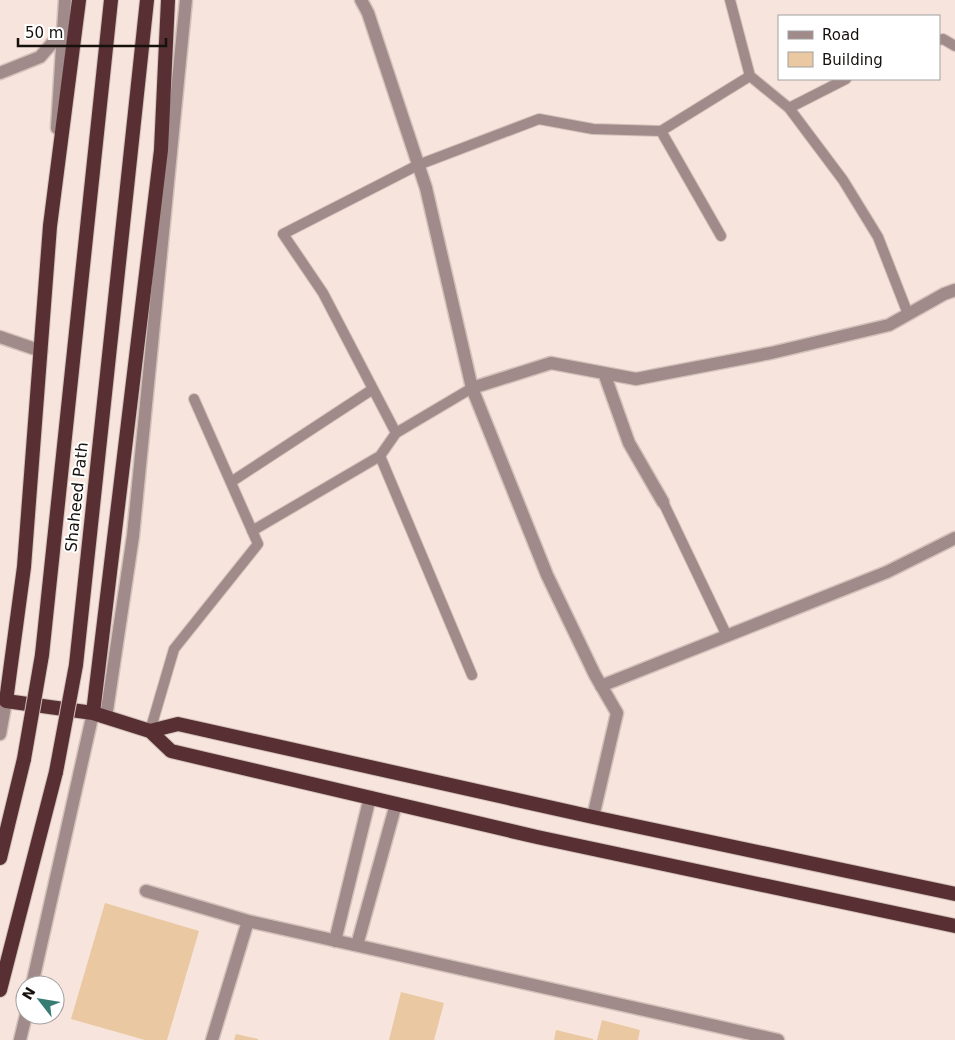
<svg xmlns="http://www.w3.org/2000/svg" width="955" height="1040" viewBox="0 0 955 1040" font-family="'DejaVu Sans',sans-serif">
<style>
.building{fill:#eac9a2}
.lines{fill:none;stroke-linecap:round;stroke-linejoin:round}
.service-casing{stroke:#d3c2bb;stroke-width:12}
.minor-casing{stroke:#d3c2bb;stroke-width:15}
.tertiary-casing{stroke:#d3c2bb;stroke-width:15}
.trunk-casing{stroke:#d3c2bb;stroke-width:16}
.service{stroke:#a18a8a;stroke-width:10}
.minor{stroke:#a18a8a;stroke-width:12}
.tertiary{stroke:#a18a8a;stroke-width:12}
.trunk{stroke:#583033;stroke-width:14}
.trunk-bridge-casing{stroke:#d3c2bb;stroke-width:16;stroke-linecap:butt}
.trunk-bridge{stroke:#583033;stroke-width:14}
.labels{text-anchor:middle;stroke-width:4;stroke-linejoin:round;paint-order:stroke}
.street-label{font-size:16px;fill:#17110e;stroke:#fff}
</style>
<rect width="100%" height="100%" fill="#f7e4dc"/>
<path class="building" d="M105 903 199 931 167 1040H145L71 1019Z
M401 992 444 1003 434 1040H389Z
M602 1020 640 1030 638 1040H597Z
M556 1030 593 1039V1040H554Z
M236 1034 258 1039V1040H234Z"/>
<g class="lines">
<g class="service-casing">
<path id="service" d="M939 40 943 39 955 46
M750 76 789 108 843 180 878 237 908 314
M789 108 846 79
M661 131 750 76 730 0
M396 433 323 293 283 234 418 165 539 119 593 129 661 131 721 236
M380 456 472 675
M231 482 373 389
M663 502 727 636
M252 531 380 456 396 433 472 388
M150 731 174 649 258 544 194 399"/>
</g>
<g class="minor-casing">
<path id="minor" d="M361 0 368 13 426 188 472 388 547 575 595 675 617 713 593 817
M0 73 40 57 63 31
M57 128 65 0
M0 337 41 351
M604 373 629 443 663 502
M472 388 551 363 636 379 771 353 889 325 944 294 955 290
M601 686 887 572 955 538
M106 717 133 536 186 0
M146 891 248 921 778 1040
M335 941 370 797
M357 945 396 804
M212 1040 248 921"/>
</g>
<g class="tertiary-casing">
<path id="tertiary" d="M0 734 6 701
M32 985 93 713
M20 1040 26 1015"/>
</g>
<g class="trunk-casing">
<path id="trunk" d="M79 0 50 226 24 567 6 701 93 713 150 731 171 751 537 837 955 926
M42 655 111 0
M76 665 147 0
M93 713 161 150 168 0
M150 731 178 724 593 817 955 894
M0 858 24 759
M0 990 56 772"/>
</g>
<use href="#service" class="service"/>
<use href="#minor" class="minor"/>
<use href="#tertiary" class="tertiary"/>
<use href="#trunk" class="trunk"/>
<g class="trunk-bridge-casing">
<path id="trunk-bridge" d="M24 759 42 655
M56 772 76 665"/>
</g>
<use href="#trunk-bridge" class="trunk-bridge"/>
</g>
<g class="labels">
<g class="street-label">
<text transform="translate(76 497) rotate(-84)" y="6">Shaheed Path</text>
</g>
</g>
<rect x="778" y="15" width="162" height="65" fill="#ffffff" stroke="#a2a09f"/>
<rect x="788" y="31" width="25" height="8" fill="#a18a8a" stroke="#a2a09f"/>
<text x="822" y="40" font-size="15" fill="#17110e">Road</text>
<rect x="788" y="52" width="25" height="15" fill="#eac9a2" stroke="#a2a09f"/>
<text x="822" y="65" font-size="15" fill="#17110e">Building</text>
<g transform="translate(40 1000) rotate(301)"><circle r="24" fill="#ffffff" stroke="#a2a09f"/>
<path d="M0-4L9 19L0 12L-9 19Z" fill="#377d73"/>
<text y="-8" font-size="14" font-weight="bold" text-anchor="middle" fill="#17110e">N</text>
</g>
<path d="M18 38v8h148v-8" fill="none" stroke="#17110e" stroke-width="2.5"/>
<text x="25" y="38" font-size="15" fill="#17110e" stroke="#ffffff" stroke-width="4" paint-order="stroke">50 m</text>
</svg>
